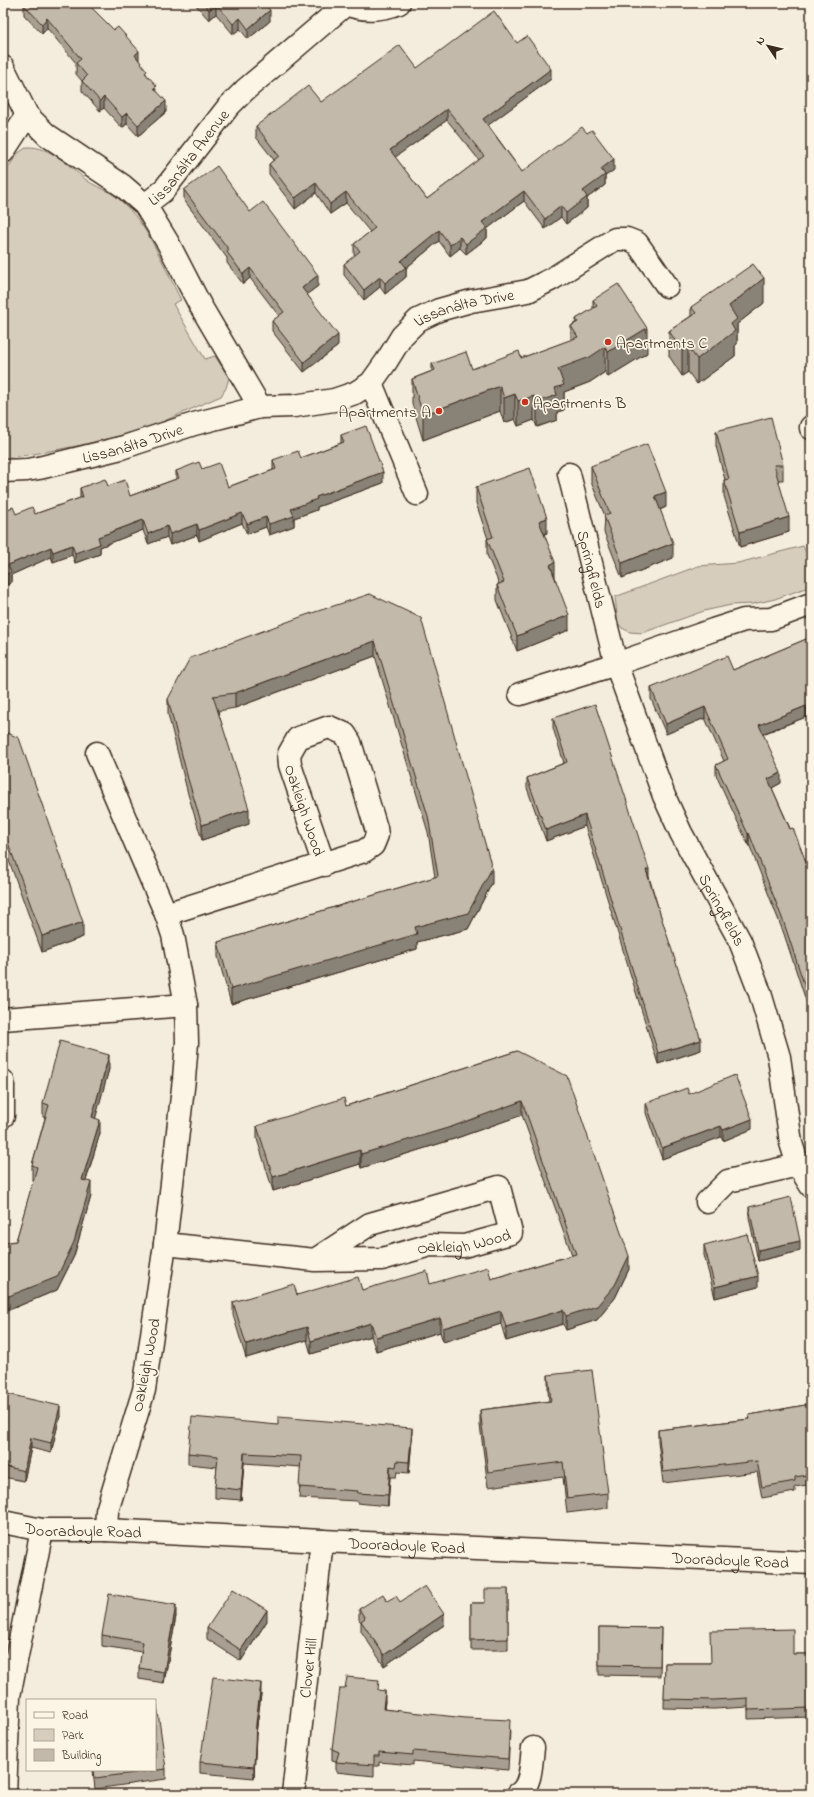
<svg xmlns="http://www.w3.org/2000/svg" width="814" height="1797" viewBox="0 0 814 1797" font-family="'Indie Flower',sans-serif">
<style>
.green{fill:#d6cdbd;stroke:#887c6e}
.lines{fill:none;stroke-linecap:round;stroke-linejoin:round}
.minor-casing{stroke:#3b2a1e;stroke-width:25}
.minor{stroke:#fcf5e5;stroke-width:22}
.wall{fill:#a89f92;stroke:#3b2a1e;fill-rule:evenodd}
.shaded-wall{fill:#888277;stroke:#3b2a1e}
.building{fill:#c3b9aa;stroke:#3b2a1e;fill-rule:evenodd}
.poi-dot{fill:#c8321e;stroke:#fcf5e5;stroke-width:1.5}
.labels{text-anchor:middle;stroke-width:3.5;stroke-linejoin:round;paint-order:stroke}
.street-label{font-size:16px;fill:#3b2a1e;stroke:#fcf5e5}
.poi-label{font-size:16px;fill:#3b2a1e;stroke:#fcf5e5;text-anchor:start}
</style>
<rect width="100%" height="100%" fill="#f4eddd"/>
<filter id="ink" filterUnits="userSpaceOnUse"><feTurbulence type="fractalNoise" baseFrequency=".025" numOctaves="2"/><feDisplacementMap in="SourceGraphic" scale="8" xChannelSelector="R" yChannelSelector="G"/><feConvolveMatrix kernelMatrix="1 2 1 2 8 2 1 2 1" color-interpolation-filters="sRGB"/></filter>
<g filter="url(#ink)">
<path class="green" d="M27 147C50 146 68 165 85 179 95 187 109 190 119 199 149 225 163 265 181 300L173 304 205 359 215 356 229 378 226 388 221 396 146 429 82 445 28 455 3 458V176L17 154Z
M803 546 811 564V586L775 599 753 604 731 605 704 611 642 633 630 632 622 628 618 623 615 597 698 566 738 563Z"/>
<g class="lines">
<g class="minor-casing">
<g id="minor">
<path d="M3 67 27 115 47 135 123 186 145 205 168 243 200 305 260 407"/>
<path d="M3 152 27 115"/>
<path id="s1" d="M145 205 163 191 228 107 245 90 346 4C362 11 382 10 399 3"/>
<path d="M371 383 417 494"/>
<path d="M811 427V428"/>
<path id="s2" d="M3 471 27 470 39 468 121 448 194 424 260 407 294 406 334 400 355 393 371 383 386 362 402 336 418 320 439 310 471 301 528 291 552 279 615 239H627L637 243 667 286"/>
<path id="s3" d="M569 474 616 664 664 796 681 833 740 941 760 993 779 1057 791 1143 798 1165 811 1186"/>
<path d="M520 694 616 664 713 630 744 620 771 619 811 604"/>
<path d="M97 753 166 914 173 935 186 1005 187 1042 184 1079 165 1244 144 1390 107 1511 106 1530"/>
<path id="s4" d="M166 914 364 851 373 845 377 835 376 828 350 742 345 734 329 727 298 738 289 754 290 765 324 865"/>
<path d="M3 1019 186 1005"/>
<path d="M3 1081V1116"/>
<path d="M707 1202 728 1181 798 1165"/>
<path id="s5" d="M165 1244 315 1260 382 1259 430 1245 464 1246 511 1233 499 1187 370 1224 315 1260"/>
<path id="s6" d="M3 1522 42 1530H106L322 1541 811 1563"/>
<path d="M5 1794 9 1696 42 1530"/>
<path id="s7" d="M293 1794 322 1541"/>
<path d="M518 1794C532 1786 531 1762 533 1748"/>
</g>
</g>
<use href="#minor" class="minor"/>
</g>
<path class="wall" d="M194 3H267V6L270 21 248 39 240 29 233 34 216 14 209 20Z
M24 5 139 62 147 75 157 91 166 112 138 136 127 124 122 128 104 108 100 111 82 91V81L76 74V63L47 28 42 34 24 15Z
M517 43 551 79 488 125 522 172 614 170 605 176V185L587 198V208L566 224 561 217 545 229 524 201 487 229V238L466 254 460 248 450 256 439 241 406 268V277L385 294 380 287 364 300 344 275V264L355 256 354 255V244L370 232 346 203 330 214 316 193 295 209 269 174V164L274 160 256 137V126L321 102 417 68ZM447 120 479 160 427 199 395 157Z
M184 190 250 212 318 286 307 294 338 346 304 372 272 331V321L279 316 250 278 243 284 227 263V258L184 200Z
M593 300 647 353 608 377 605 372 590 382 564 392V410L557 412V420L537 427 534 420 518 426 515 419 504 423 500 411 423 440 412 404V379L432 371V364L472 369 521 358 571 340V326L576 322V319L593 309Z
M764 303 737 324V344L735 346V356L697 384 688 372 682 376 669 356V331L691 316V307Z
M716 431 783 465V480H778L789 532 740 547 724 496V480H725L716 446Z
M341 435 383 483 317 507V510L294 518V526L269 535 266 527 247 534 242 523 199 541 197 535 170 545 167 537 148 544 143 530 100 547V554L75 563 72 555 53 562 51 557 11 575V583L3 586V511L16 514H35L80 498V488L108 486 130 496 176 479V471L202 469 228 487 273 470V460L301 458 341 443Z
M591 466 666 507 660 510 673 558 622 578 604 532 605 516 591 482Z
M476 487 547 533 544 534 555 578 569 630 517 651 497 600V585L499 584 487 555V539H488L476 503Z
M370 594 492 883 468 929 417 942V949L231 1004 218 957V942L435 877 428 832 375 656 235 708 218 711 249 824 202 840 188 794 168 714V699Z
M811 637V720L808 721 806 717 763 734 781 783 772 788 811 875V1016L784 934 749 844H748L716 775V765L724 761 705 718 666 734 651 699V688L733 670Z
M553 718 649 877 701 1050 658 1064 585 826 546 841 527 788V778L564 763 553 728Z
M3 731 83 937 42 952 3 844Z
M517 1051 629 1269 615 1298 597 1320 566 1330 563 1324 506 1341 501 1324 443 1342 440 1332 376 1351 371 1336 311 1354 307 1340 246 1358 233 1315V1302L297 1295 362 1290 491 1279 572 1255 522 1115 451 1140 361 1168 360 1164 273 1191 257 1139V1126L346 1106Z
M109 1069 95 1118 100 1133 86 1181 91 1196 74 1256 57 1290 9 1310 3 1308V1243L16 1241 34 1179H32V1165L45 1118 43 1117V1103Z
M689 1094 752 1129 723 1141 721 1137 662 1159 646 1113V1103Z
M749 1207 800 1251 758 1261 749 1217Z
M704 1245 758 1287 715 1298 704 1255Z
M548 1375 608 1493V1508L567 1513 563 1477 488 1487 480 1425V1410L549 1401 548 1391Z
M3 1393 60 1416 51 1453 31 1448 24 1481 3 1477Z
M811 1404V1480H807V1485L795 1487V1492L762 1498 757 1472 663 1483 658 1441V1430L749 1419V1415Z
M412 1439 409 1473 397 1472 396 1477H390L388 1506 357 1503V1501L299 1498 301 1467 244 1463 241 1500 215 1498V1487L217 1467 188 1464V1453Z
M508 1589V1650H471V1603H485Z
M387 1601 400 1602 444 1625 384 1666 361 1631V1622L359 1620V1609Z
M176 1616 164 1683 139 1679V1668L142 1652 102 1646V1635Z
M267 1621 241 1661 207 1639V1628Z
M599 1627 661 1628 660 1676 599 1675Z
M793 1654H811V1717L748 1719V1707L714 1709 664 1708 665 1663H711Z
M345 1688 379 1690 385 1701 384 1709 510 1731 508 1770 413 1761V1765L379 1762V1766H374V1776L336 1772V1761L332 1760V1749Z
M261 1694 256 1734 254 1778 200 1773V1762Z
M166 1769V1779L95 1789 93 1770H155Z"/>
<path class="shaded-wall" d="M216 4V14L209 20V10Z
M270 10V21L248 39V29Z
M47 18V28L42 34V24Z
M240 18V29L233 34V24Z
M139 51V62L135 55Z
M551 69V79L483 129V119Z
M104 97V108L100 111V101Z
M166 101V112L138 136V125Z
M447 109V120L390 161V150Z
M127 113V124L122 128V117Z
M614 159V170L605 176V185L587 198V208L566 224V213L601 169Z
M316 183V193L295 209V198Z
M524 191V201L487 229V238L466 254V244L482 222Z
M346 192V203L330 214V204Z
M561 206V217L545 229V219Z
M439 230V241L406 268V277L385 294V283L401 261Z
M460 237V248L450 256V245Z
M250 268V278L243 284V274Z
M318 275V286L302 298V288Z
M380 277V287L364 300V290Z
M764 278V303L737 324V344L735 346V356L697 384V359L729 306Z
M647 328V353L608 377V352Z
M338 335V346L304 372V362Z
M605 347V372L590 382 564 392V410L557 412V420L537 427V402L555 388 558 369Z
M688 347V372L682 376V351Z
M500 386V411L423 440V415Z
M515 394V419L504 423V398Z
M534 396V420L518 426V401Z
M383 472V483L317 507V510L294 518V526L269 535V524L291 509 316 497Z
M666 492V507L655 512V496Z
M242 513V523L199 541V530Z
M266 517V527L247 534V524Z
M789 517V532L740 547V532Z
M547 518V533L539 536V521Z
M143 520V530L100 547V554L75 563V553L98 537Z
M197 524V535L170 545V534Z
M167 526V537L148 544V534Z
M673 543V558L622 578V563Z
M72 545V555L53 562V552Z
M51 547V557L11 575V583L3 586V576L8 565Z
M555 562V578L550 565Z
M569 615V630L517 651V636Z
M375 641V656L235 708V693Z
M806 706V717L759 735V725Z
M705 707V718L666 734V724Z
M811 709V720L808 721V710Z
M781 773V783L768 790V779Z
M249 809V824L202 840V825Z
M585 815V826L546 841V830Z
M749 833V844H748V834Z
M492 868V883L468 929 417 942V949L231 1004V989L415 927Z
M649 869V880L646 870Z
M83 922V937L42 952V936Z
M701 1040V1050L658 1064V1053Z
M109 1055V1069L92 1131V1117Z
M522 1101V1115L451 1140 361 1168V1154Z
M752 1119V1129L723 1141V1130Z
M100 1120V1133L82 1193V1180Z
M721 1126V1137L662 1159V1148Z
M360 1150V1164L273 1191V1177Z
M91 1182V1196L74 1256 57 1290 9 1310V1296Z
M800 1241V1251L758 1261V1250Z
M629 1256V1269L615 1298 597 1320 566 1330V1316Z
M758 1276V1287L715 1298V1287Z
M563 1310V1324L506 1341V1327Z
M501 1311V1324L443 1342V1328Z
M440 1318V1332L376 1351V1337Z
M371 1323V1336L311 1354V1341Z
M307 1327V1340L246 1358V1344Z
M60 1406V1416L51 1453V1443Z
M412 1428V1439L409 1473V1462Z
M31 1438V1448L24 1481V1471Z
M244 1453V1463L241 1500V1490Z
M390 1466V1477L388 1506V1495Z
M176 1605V1616L164 1683V1672Z
M267 1610V1621L241 1661V1650Z
M444 1614V1625L384 1666V1655Z
M261 1683V1694L256 1734 254 1778V1767L256 1723Z
M385 1691V1701L383 1719V1709Z"/>
<path class="building" d="M25 3H87L114 30 118 27 139 51 135 55 147 71 145 73 157 86 154 88 166 101 138 125 127 113 122 117 104 97 100 101 82 81 87 76 76 63 81 59 47 18 42 24 24 5Z
M203 3H264L270 10 248 29 240 18 233 24 216 4 209 10Z
M494 11 517 43 527 36 551 69 483 119 522 172 582 127 587 133 592 130 614 159 601 169 605 175 583 191 587 197 566 213 561 206 545 219 524 191 482 222 487 228 466 244 460 237 450 245 439 230 401 261 406 267 385 283 380 277 364 290 344 264 360 251 354 244 375 228 346 192 330 204 316 183 295 198 269 164 279 156 256 126 308 86 321 102 400 45 417 68ZM447 109 484 156 427 199 390 150Z
M217 166 250 212 263 202 318 275 302 288 338 335 304 362 272 321 284 312 250 268 243 274 227 252 229 250 184 190Z
M753 264 764 278 729 306 737 319 731 324 735 331 697 359 688 347 682 351 669 331 696 313 691 307Z
M618 284 647 328 608 352 605 347 590 357 558 369 564 385 555 388 557 395 537 402 534 396 518 401 515 394 504 398 500 386 423 415 412 379 435 370 432 364 466 352 472 369 519 351 521 358 578 337 571 326 578 322 576 319 597 306 593 300Z
M771 417 783 465H774L789 517 740 532 724 480 729 479 716 431Z
M366 426 383 472 316 497 317 499 291 509 294 516 269 524 266 517 247 524 242 513 199 530 197 524 170 534 167 526 148 534 143 520 98 537 100 544 75 553 72 545 53 552 51 547 8 565 11 572 3 576V511L13 507 16 514 32 507 35 514 83 497 80 488 105 479 108 486 125 480 130 496 179 478 176 471 199 462 202 469 219 463 228 487 276 469 273 460 298 451 301 458 344 442 341 435Z
M647 444 666 492 655 496 673 543 622 563 604 516 610 514 591 466Z
M530 468 547 518 539 521 555 562 550 565 569 615 517 636 497 585 504 582 487 539 493 537 476 487Z
M370 594 421 618 492 868 468 913 415 927 417 934 231 989 218 942 438 876 428 816 375 641 235 693 213 696 249 809 202 825 188 779 168 699 190 658 306 615Z
M811 637V709L808 710 806 706 759 725 781 773 768 779 790 829 793 828 811 875V1005L784 923 749 833 748 834 716 765 728 759 705 707 666 724 651 688 727 656 733 670Z
M595 704 649 869 646 870 701 1040 658 1053 585 815 546 830 527 778 567 762 553 718Z
M3 731 19 738 83 922 42 936 3 829Z
M60 1041 109 1055 92 1117 100 1120 82 1180 91 1182 74 1242 57 1277 9 1296 3 1294V1243L16 1241 37 1167 32 1165 49 1105 43 1103Z
M517 1051 567 1076 629 1256 615 1285 597 1306 566 1316 563 1310 506 1327 501 1311 443 1328 440 1318 376 1337 371 1323 311 1341 307 1327 246 1344 233 1302 294 1284 297 1295 358 1277 362 1290 427 1271 430 1284 488 1267 491 1279 576 1254 522 1101 451 1127 361 1154 360 1150 273 1177 257 1126 344 1098 346 1106Z
M735 1075 752 1119 723 1130 721 1126 662 1148 646 1103 687 1088 689 1094Z
M791 1197 800 1241 758 1250 749 1207Z
M747 1234 758 1276 715 1287 704 1245Z
M592 1370 608 1493 567 1498 563 1462 488 1472 480 1410 551 1401 548 1375Z
M3 1393 60 1406 51 1443 31 1438 24 1471 3 1466Z
M811 1404V1469L806 1470 807 1475 795 1477V1481L762 1487 757 1461 663 1472 658 1430 750 1419 749 1415Z
M192 1417 278 1425V1417L412 1428 409 1462 397 1461 396 1467 390 1466 388 1495 357 1493 358 1491 299 1487 301 1456 244 1453 241 1490 215 1487 218 1456 188 1453Z
M425 1586 444 1614 384 1655 361 1621 365 1618 359 1609 383 1594 387 1601 396 1596 400 1602Z
M233 1589 267 1610 241 1650 207 1628Z
M485 1589H508V1639L471 1640V1603H485Z
M109 1594 176 1605 164 1672 139 1668 143 1642 102 1635Z
M599 1627 661 1628 660 1666 599 1665Z
M793 1629V1654H811V1708L748 1710V1698L714 1700 664 1699 665 1663H711L710 1631Z
M213 1677 261 1683 256 1723 254 1767 200 1762Z
M347 1677 379 1680 378 1690 385 1691 383 1709 466 1718 510 1720 508 1759 413 1751V1755L379 1752V1756H374V1765L336 1762 339 1752 332 1749 340 1688H345Z
M157 1705 166 1769 95 1778 94 1770H155V1708Z"/>
</g>
<g class="poi-dot">
<circle cx="608" cy="342" r="4"/>
<circle cx="525" cy="402" r="4"/>
<circle cx="439" cy="411" r="4"/>
</g>
<g class="labels">
<g class="street-label">
<text dy="6" stroke="none"><textPath href="#s1" startOffset="65">Lissanálta Avenue</textPath></text>
<text dy="6" stroke="none"><textPath href="#s2" startOffset="508">Lissanálta Drive</textPath></text>
<text dy="6" stroke="none"><textPath href="#s2" startOffset="133">Lissanálta Drive</textPath></text>
<text dy="6" stroke="none"><textPath href="#s3" startOffset="98">Springfields</textPath></text>
<text dy="6" stroke="none"><textPath href="#s4" startOffset="463">Oakleigh Wood</textPath></text>
<text dy="6" stroke="none"><textPath href="#s3" startOffset="464">Springfields</textPath></text>
<text dy="6" stroke="none"><textPath href="#s5" startOffset="302">Oakleigh Wood</textPath></text>
<text transform="translate(145 1365) rotate(-79)" y="6">Oakleigh Wood</text>
<text dy="6" stroke="none"><textPath href="#s6" startOffset="81">Dooradoyle Road</textPath></text>
<text dy="6" stroke="none"><textPath href="#s6" startOffset="405">Dooradoyle Road</textPath></text>
<text dy="6" stroke="none"><textPath href="#s6" startOffset="729">Dooradoyle Road</textPath></text>
<text dy="6" stroke="none"><textPath href="#s7" startOffset="127">Clover Hill</textPath></text>
</g>
<g class="poi-label">
<text x="616" y="348">Apartments C</text>
<text x="533" y="408">Apartments B</text>
<text x="431" y="417" text-anchor="end">Apartments A</text>
</g>
</g>
<rect width="814" height="1797" fill="none" stroke="#fcf5e5" stroke-width="16"/>
<rect x="8" y="8" width="798" height="1781" fill="none" stroke="#3b2a1e" stroke-width="1.5" filter="url(#ink)"/>
<rect x="26" y="1699" width="130" height="72" fill="#fcf5e5" stroke="#afa495"/>
<rect x="34" y="1712" width="20" height="6" fill="#fcf5e5" stroke="#afa495"/>
<text x="62" y="1719" font-size="12" fill="#3b2a1e">Road</text>
<rect x="34" y="1729" width="20" height="12" fill="#d6cdbd" stroke="#afa495"/>
<text x="62" y="1739" font-size="12" fill="#3b2a1e">Park</text>
<rect x="34" y="1749" width="20" height="12" fill="#c3b9aa" stroke="#afa495"/>
<text x="62" y="1759" font-size="12" fill="#3b2a1e">Building</text>
<g transform="translate(768 46) rotate(305)" stroke="#fcf5e5" stroke-width="3" paint-order="stroke">
<path d="M0-3L7 15L0 10L-7 15Z" fill="#3b2a1e"/>
<text y="-6" font-size="11" font-weight="bold" text-anchor="middle" fill="#3b2a1e">N</text>
</g>
</svg>
